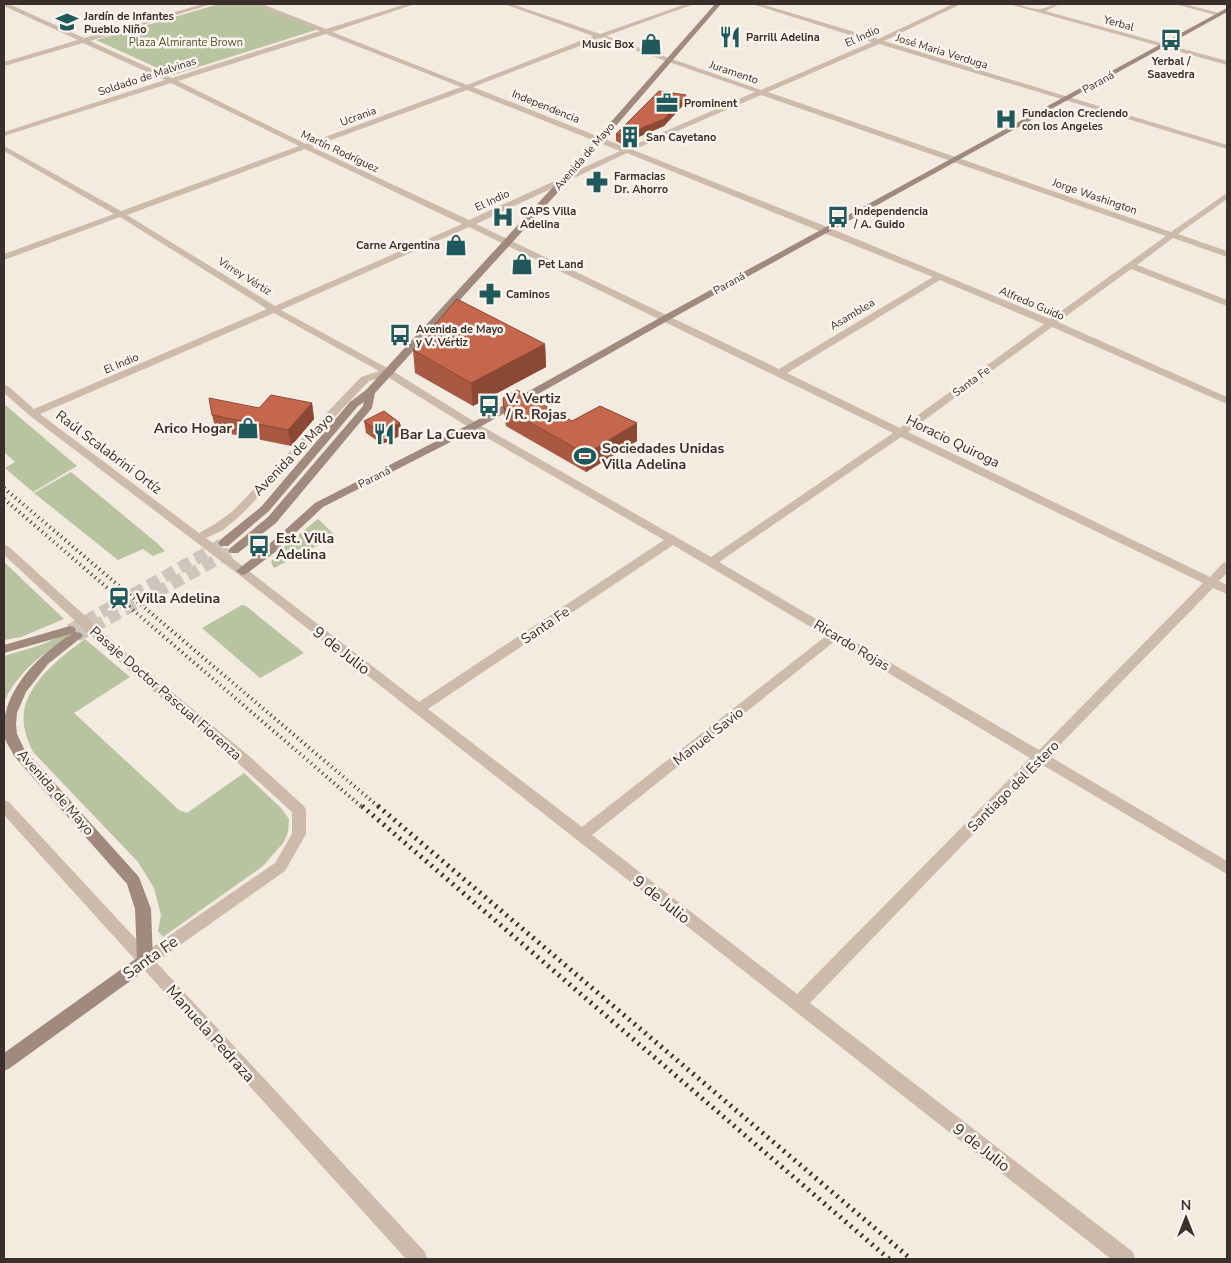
<svg xmlns="http://www.w3.org/2000/svg" width="1231" height="1263" viewBox="0 0 1231 1263" font-family="'Nunito Sans',sans-serif">
<style>
.green{fill:#b8c3a0}
.lines{fill:none;stroke-linecap:round;stroke-linejoin:round}
.secondary-tunnel{stroke:#cec5bc;stroke-width:12;stroke-dasharray:12 6;stroke-linecap:butt}
.street{fill:#ccbaab;fill-rule:evenodd}
.secondary{fill:#a0897d;fill-rule:evenodd}
.rail-far1{stroke:#3a2f2b;stroke-width:4;stroke-dasharray:1 4;stroke-linecap:butt}
.rail{stroke:#3a2f2b;stroke-width:5;stroke-dasharray:2 5;stroke-linecap:butt}
.wall{fill:#a95941}
.shaded-wall{fill:#8a4835}
.building{fill:#c5674c;stroke:#8a4835}
.labels{text-anchor:middle;stroke-width:5;stroke-linejoin:round;paint-order:stroke}
.far-poi-label{font-size:11px;font-weight:bold;fill:#3a2f2b;stroke:#faf4ed;text-anchor:start}
.far-street-label{font-size:11px;fill:#3a2f2b;stroke:#faf4ed}
.far-park-label{font-size:11px;fill:#49582e;stroke:#faf4ed}
.poi-label{font-size:14px;font-weight:bold;fill:#3a2f2b;stroke:#faf4ed;text-anchor:start}
.street-label{font-size:14px;fill:#3a2f2b;stroke:#faf4ed}
.near-street-label{font-size:16px;fill:#3a2f2b;stroke:#faf4ed}
</style>
<rect width="100%" height="100%" fill="#f3eae0"/>
<path class="green" d="M219 4H255L319 29 173 75 96 40Z
M4 404 77 466 33 492 5 468 15 462 4 452Z
M71 472 157 543 165 551 153 556 143 549 118 560 34 493Z
M318 519 336 536 274 568 271 562 280 550Z
M4 562 64 619 21 637 4 640Z
M242 605 246 606 304 653 260 678 202 628Z
M67 634 69 636C42 654 18 672 4 702V656L38 646Z
M85 639 130 677 74 713 179 810 187 813 244 773 281 808 289 819 288 832 284 842 263 866 163 937 158 931 161 915 154 888 138 862 33 752C30 745 26 737 25 730 15 691 58 659 85 639Z"/>
<g class="lines">
<path class="secondary-tunnel" d="M70 630 224 543
M77 636 234 550"/>
<path class="street" d="M4 4H9L84 38 203 4H212L90 41 172 78 320 31 254 4H262L326 29 406 4H415L332 32 467 85 593 36 504 4H512L600 34 686 4H694L606 36 761 90 872 42 752 4H761L878 39 953 4H961L884 41 1227 145V149L879 44 768 92 1171 232 1227 193V199L1178 234 1227 251V257L1173 238 1137 265 1227 300V306L1131 269 1058 322 1227 397V404L1052 327 908 432 1210 577 1223 563 1227 562V573L1219 581 1227 585V594L1213 588 1049 756 1227 861V874L1041 764 810 1003 1133 1252 1135 1259H1111L238 574 29 415 4 393V385L8 386 34 409 267 309 120 217 4 260V254L114 214 4 151V146L121 211 299 146 171 83 4 136V132L165 80 83 43 4 66V62L78 40 4 6ZM326 34 461 87 306 144 178 81ZM600 38 755 92 627 148 473 87ZM467 90 620 151 469 220 312 147ZM761 95 1166 236 1050 319 830 228 633 150ZM305 149 462 224 275 306 127 215ZM627 153 933 277 779 369 476 224ZM469 227 893 433 711 557 478 424 391 370 281 310ZM940 280 1044 324 900 428 787 373ZM274 313 379 371 361 377 233 511 215 524 199 533 40 414ZM386 376 470 428 664 540 419 702 206 538 223 530 241 515 369 381ZM901 437 1203 583 1039 750 719 562ZM673 545 826 636 582 827 428 709ZM835 641 1030 758 797 994 592 835Z
M1009 4C1019 3 1027 8 1037 9 1044 10 1052 4 1060 4L1045 11 1227 61V65Z
M1175 4H1185L1222 14 1219 16Z
M4 545 8 546 136 662 249 756 304 806 306 810V834L285 871 156 962 425 1252 427 1259H406L4 815V800L9 802 147 951 275 863 292 834V812L239 764 126 668 4 555Z"/>
<path class="secondary" d="M715 4H721L571 178 375 393 372 408 276 523 238 553H230L228 550 268 517 363 406 364 402 358 406 269 511 228 546H220L218 543 220 540 261 507 350 402 366 390 565 174Z
M1227 8V12L669 320 478 428 323 507 274 553 246 574 242 575 236 571 266 547 315 503 470 424 663 316Z
M70 626 74 627 76 630 75 632 81 633 83 636 48 664 26 692 17 713 16 724 17 734 24 749 139 877 151 909 153 961 151 966 10 1068 4 1071V1053L137 958 135 909 127 884 14 756C11 749 5 742 4 735 0 692 39 655 71 634L4 653V645Z"/>
<path class="rail-far1" d="M4 488 380 808
M4 499 363 808"/>
<path class="rail" d="M362 806 889 1259
M378 806 911 1259"/>
</g>
<path class="wall" d="M686 95V102L664 126 622 144 616 141V134Z
M545 344 546 367 473 406 415 373 413 350Z
M503 398 572 421 637 423V441L586 472 506 426 504 416Z
M312 403 314 419 291 446 216 431 212 415Z
M364 421 400 423 402 435 382 444 366 433Z"/>
<path class="shaded-wall" d="M686 95V102L664 126 622 144V136Z
M545 344 546 367 473 406 471 383Z
M312 403 314 419 291 446 288 430Z
M400 423 402 435 382 444 380 432Z
M637 423V441L586 472V454Z"/>
<path class="building" d="M659 91 686 95 664 119 622 136 616 134Z
M457 299 545 344 471 383 413 350Z
M517 390 572 421 600 406 637 423 586 454 504 408 503 398Z
M271 395 312 403 288 430 212 415 209 398 259 408Z
M384 411 400 423 380 432 364 421Z"/>
<defs>
<g id="school-bare" transform="scale(1.725)"><path d="M0-5L7-2L0 1L-7-2ZM-4 1L0 2.5L4 1V4Q0 6-4 4Z" fill="#20595c" stroke="#faf4ed" stroke-width="2.5" paint-order="stroke"/></g>
<g id="restaurant-bare" transform="scale(1.725)"><path d="M-5-6h1v4h1v-4h1v4h1v-4h1v5L-1.5 .5V6h-2V.5L-5-1ZM5-6V6H3V1.5H1.5Q1.5-4 5-6Z" fill="#20595c" stroke="#faf4ed" stroke-width="2.5" paint-order="stroke"/></g>
<g id="bus-bare" transform="scale(1.725)"><path d="M-5-6H5V4H4V6H2V4H-2V6H-4V4H-5ZM-3.5-4V0h7V-4ZM-3.5 1.2v1.5H-2V1.2ZM2 1.2v1.5H3.5V1.2Z" fill="#20595c" stroke="#faf4ed" stroke-width="2.5" paint-order="stroke"/></g>
<g id="shop-bare" transform="scale(1.725)"><path d="M-5-2.5h2.3a2.7 3.5 0 0 1 5.4 0H5L5.5 6h-11ZM-1.5-2.5h3a1.5 2.3 0 0 0-3 0Z" fill="#20595c" stroke="#faf4ed" stroke-width="2.5" paint-order="stroke"/></g>
<g id="office-bare" transform="scale(1.725)"><path d="M-6-3h4V-5.5h4V-3h4V5H-6ZM-1-4.5V-3h2v-1.5ZM-6 0V1H6V0Z" fill="#20595c" stroke="#faf4ed" stroke-width="2.5" paint-order="stroke"/></g>
<g id="hospital-bare" transform="scale(1.725)"><path d="M-5-5h3v3.5h4V-5h3V5h-3V1.5h-4V5h-3Z" fill="#20595c" stroke="#faf4ed" stroke-width="2.5" paint-order="stroke"/></g>
<g id="building-bare" transform="scale(1.725)"><path d="M-4-6H4V6H1V3H-1V6H-4ZM-2.5-4.3h1.7v1.8h-1.7ZM.8-4.3h1.7v1.8H.8ZM-2.5-1h1.7V.8h-1.7ZM.8-1h1.7V.8H.8Z" fill="#20595c" stroke="#faf4ed" stroke-width="2.5" paint-order="stroke"/></g>
<g id="pharmacy-bare" transform="scale(1.725)"><path d="M-2-6h4v4h4v4h-4v4h-4v-4h-4v-4h4Z" fill="#20595c" stroke="#faf4ed" stroke-width="2.5" paint-order="stroke"/></g>
<g id="stadium-bare" transform="scale(1.725)"><path d="M0-5a6.5 5 0 1 0 0 10a6.5 5 0 1 0 0-10ZM-3.5-1.8h7v3.6h-7Z" fill="#20595c" stroke="#faf4ed" stroke-width="2.5" paint-order="stroke"/></g>
<g id="station-bare" transform="scale(1.725)"><path d="M-3-6H3Q5-6 5-4V2Q5 4 3 4L4.5 6H3L1.5 4h-3L-3 6H-4.5L-3 4Q-5 4-5 2V-4Q-5-6-3-6ZM-3.5-4v3h7v-3ZM-3.5 1v1.5H-2V1ZM2 1v1.5H3.5V1Z" fill="#20595c" stroke="#faf4ed" stroke-width="2.5" paint-order="stroke"/></g>
</defs>
<g fill-rule="evenodd">
<use href="#school-bare" x="67" y="22"/>
<use href="#restaurant-bare" x="730" y="37"/>
<use href="#bus-bare" x="1171" y="40"/>
<use href="#shop-bare" x="651" y="44"/>
<use href="#office-bare" x="667" y="103"/>
<use href="#hospital-bare" x="1006" y="119"/>
<use href="#building-bare" x="630" y="137"/>
<use href="#pharmacy-bare" x="597" y="182"/>
<use href="#hospital-bare" x="503" y="217"/>
<use href="#bus-bare" x="838" y="217"/>
<use href="#shop-bare" x="456" y="245"/>
<use href="#shop-bare" x="522" y="264"/>
<use href="#pharmacy-bare" x="490" y="294"/>
<use href="#bus-bare" x="400" y="335"/>
<use href="#bus-bare" x="489" y="406"/>
<use href="#shop-bare" x="248" y="428"/>
<use href="#restaurant-bare" x="384" y="434"/>
<use href="#stadium-bare" x="585" y="456"/>
<use href="#bus-bare" x="259" y="546"/>
<use href="#station-bare" x="119" y="598"/>
</g>
<g class="labels">
<g class="far-poi-label">
<text x="84" y="20">Jardín de Infantes<tspan x="84" dy="13">Pueblo Niño</tspan></text>
<text x="746" y="41">Parrill Adelina</text>
<text x="634" y="48" text-anchor="end">Music Box</text>
<text x="1171" y="65" text-anchor="middle">Yerbal /<tspan x="1171" dy="13">Saavedra</tspan></text>
<text x="684" y="107">Prominent</text>
<text x="1022" y="117">Fundacion Creciendo<tspan x="1022" dy="13">con los Angeles</tspan></text>
<text x="646" y="141">San Cayetano</text>
<text x="614" y="180">Farmacias<tspan x="614" dy="13">Dr. Ahorro</tspan></text>
<text x="520" y="215">CAPS Villa<tspan x="520" dy="13">Adelina</tspan></text>
<text x="854" y="215">Independencia<tspan x="854" dy="13">/ A. Guido</tspan></text>
<text x="440" y="249" text-anchor="end">Carne Argentina</text>
<text x="538" y="268">Pet Land</text>
<text x="506" y="298">Caminos</text>
<text x="416" y="333">Avenida de Mayo<tspan x="416" dy="13">y V. Vértiz</tspan></text>
</g>
<g class="far-street-label">
<text transform="translate(1119 23) rotate(15)" y="4">Yerbal</text>
<text transform="translate(862 36) rotate(-24)" y="4">El Indio</text>
<text transform="translate(942 51) rotate(17)" y="4">José Maria Verduga</text>
<text transform="translate(734 72) rotate(19)" y="4">Juramento</text>
<text transform="translate(147 76) rotate(-18)" y="4">Soldado de Malvinas</text>
<text transform="translate(1098 82) rotate(-29)" y="4">Paraná</text>
<text transform="translate(546 106) rotate(22)" y="4">Independencia</text>
<text transform="translate(358 116) rotate(-20)" y="4">Ucrania</text>
<text transform="translate(340 151) rotate(25)" y="4">Martín Rodríguez</text>
<text transform="translate(584 156) rotate(-49)" y="4">Avenida de Mayo</text>
<text transform="translate(1095 196) rotate(19)" y="4">Jorge Washington</text>
<text transform="translate(492 200) rotate(-25)" y="4">El Indio</text>
<text transform="translate(245 276) rotate(32)" y="4">Virrey Vértiz</text>
<text transform="translate(729 283) rotate(-29)" y="4">Paraná</text>
<text transform="translate(1032 303) rotate(23)" y="4">Alfredo Guido</text>
<text transform="translate(852 314) rotate(-31)" y="4">Asamblea</text>
<text transform="translate(121 363) rotate(-23)" y="4">El Indio</text>
<text transform="translate(971 381) rotate(-36)" y="4">Santa Fe</text>
<text transform="translate(374 477) rotate(-27)" y="4">Paraná</text>
</g>
<g class="far-park-label">
<text x="186" y="46">Plaza Almirante Brown</text>
</g>
<g class="poi-label">
<text x="506" y="403">V. Vertiz<tspan x="506" dy="16">/ R. Rojas</tspan></text>
<text x="232" y="433" text-anchor="end">Arico Hogar</text>
<text x="400" y="439">Bar La Cueva</text>
<text x="602" y="453">Sociedades Unidas<tspan x="602" dy="16">Villa Adelina</tspan></text>
<text x="276" y="543">Est. Villa<tspan x="276" dy="16">Adelina</tspan></text>
<text x="136" y="603">Villa Adelina</text>
</g>
<g class="street-label">
<text transform="translate(953 441) rotate(26)" y="5">Horacio Quiroga</text>
<text transform="translate(109 452) rotate(37)" y="5">Raúl Scalabrini Ortíz</text>
<text transform="translate(293 454) rotate(-46)" y="5">Avenida de Mayo</text>
<text transform="translate(545 625) rotate(-34)" y="5">Santa Fe</text>
<text transform="translate(852 645) rotate(31)" y="5">Ricardo Rojas</text>
<text transform="translate(166 693) rotate(41)" y="5">Pasaje Doctor Pascual Fiorenza</text>
<text transform="translate(708 736) rotate(-38)" y="5">Manuel Savio</text>
<text transform="translate(1013 786) rotate(-45)" y="5">Santiago del Estero</text>
<text transform="translate(56 792) rotate(49)" y="5">Avenida de Mayo</text>
</g>
<g class="near-street-label">
<text transform="translate(342 650) rotate(38)" y="6">9 de Julio</text>
<text transform="translate(662 899) rotate(38)" y="6">9 de Julio</text>
<text transform="translate(150 957) rotate(-35)" y="6">Santa Fe</text>
<text transform="translate(211 1033) rotate(48)" y="6">Manuela Pedraza</text>
<text transform="translate(982 1147) rotate(38)" y="6">9 de Julio</text>
</g>
</g>
<rect width="1231" height="1263" fill="none" stroke="#3a2f2b" stroke-width="10"/>
<g transform="translate(1186 1218)" stroke="#faf4ed" stroke-width="4" paint-order="stroke">
<path d="M0-4L9 19L0 12L-9 19Z" fill="#3a2f2b"/>
<text y="-8" font-size="14" font-weight="bold" text-anchor="middle" fill="#3a2f2b">N</text>
</g>
</svg>
